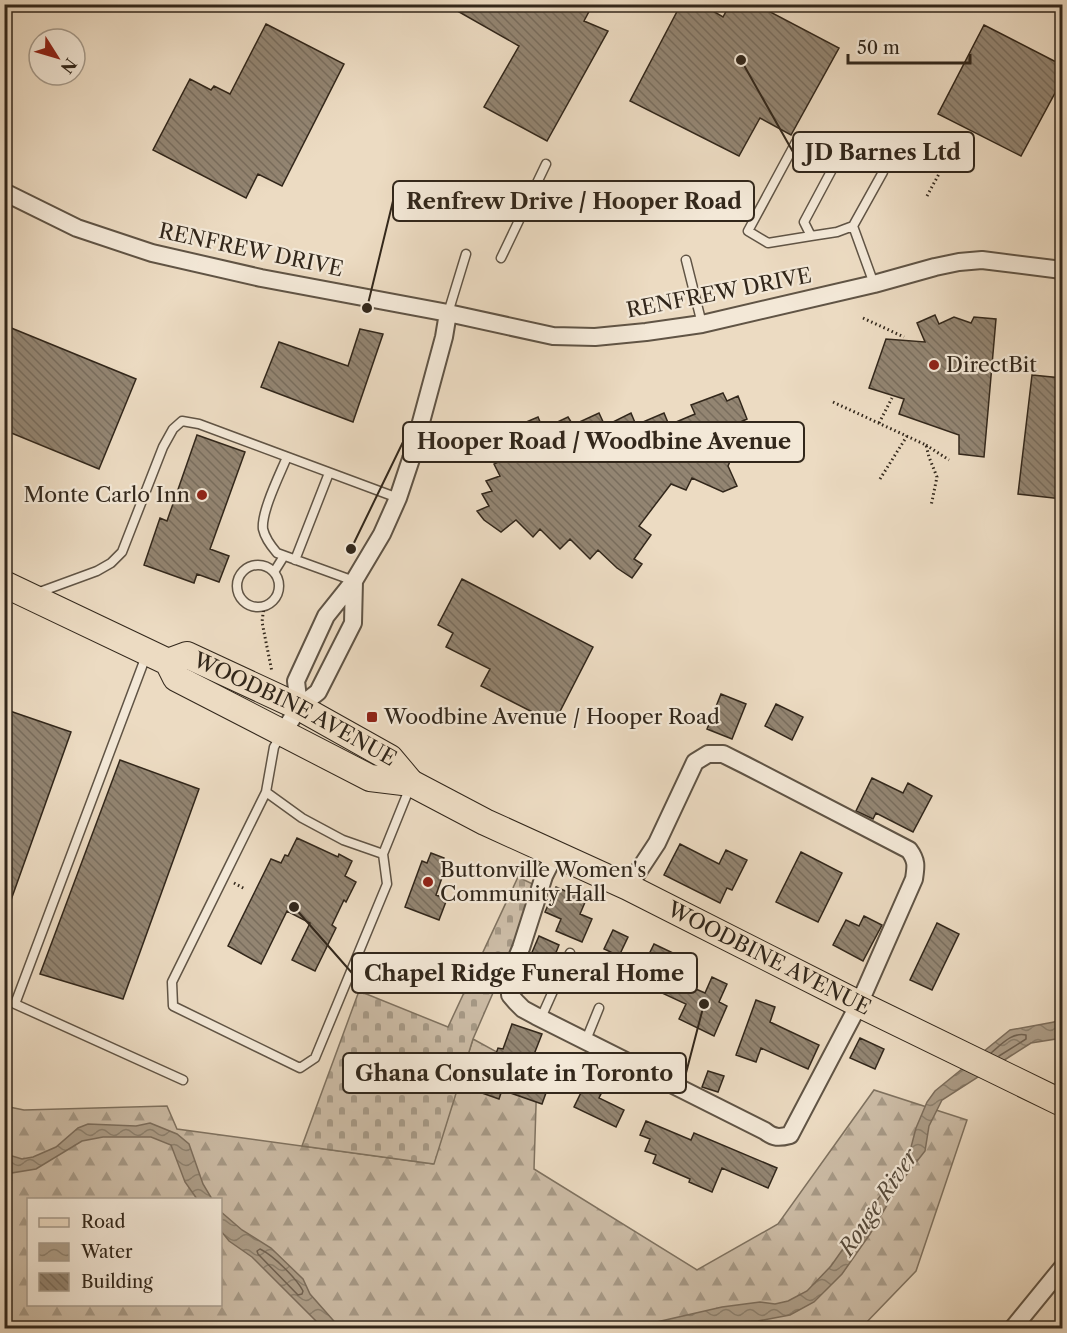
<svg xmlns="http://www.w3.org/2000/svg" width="1067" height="1333" viewBox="0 0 1067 1333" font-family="'Libre Caslon Text',serif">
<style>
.forest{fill:url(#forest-firs);stroke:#7f7260;stroke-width:1.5;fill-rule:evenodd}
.cemetery{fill:url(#cemetery-stones);stroke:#7f7260;stroke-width:1.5}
.water{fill:url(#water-waves);stroke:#7c6e5d;stroke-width:1.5}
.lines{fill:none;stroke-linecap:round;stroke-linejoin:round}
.shore{stroke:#706252;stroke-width:1.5}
.building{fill:url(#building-back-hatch);stroke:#32271b;stroke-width:1.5}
.service-casing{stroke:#605445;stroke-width:11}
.minor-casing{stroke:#605445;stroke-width:20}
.primary-casing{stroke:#32271b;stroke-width:28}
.path{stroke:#32271b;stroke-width:3;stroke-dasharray:1.5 3;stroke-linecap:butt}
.service{stroke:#f3e8d7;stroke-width:8}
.minor{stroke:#f3e8d7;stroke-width:16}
.primary{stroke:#ecdbc2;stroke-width:26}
.poi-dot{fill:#8f2418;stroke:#f3e8d7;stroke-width:2}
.labels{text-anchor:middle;stroke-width:4.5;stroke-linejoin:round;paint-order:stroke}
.street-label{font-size:21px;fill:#32271b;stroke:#f3e8d7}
.poi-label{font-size:21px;fill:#32271b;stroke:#f3e8d7;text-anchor:start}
.water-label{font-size:22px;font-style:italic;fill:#574b3c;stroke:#f3e8d7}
.leader{fill:none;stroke:#32271b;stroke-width:2}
.callout-dot{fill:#32271b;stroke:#f3e8d7;stroke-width:2}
.callout{fill:#f3e8d7;stroke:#32271b;stroke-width:2}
.callout-label{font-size:22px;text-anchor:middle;font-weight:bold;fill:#32271b}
</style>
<defs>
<pattern id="forest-firs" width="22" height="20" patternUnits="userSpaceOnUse" patternTransform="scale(1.5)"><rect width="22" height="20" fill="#ccbca6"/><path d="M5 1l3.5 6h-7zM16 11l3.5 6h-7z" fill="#a69986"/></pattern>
<pattern id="cemetery-stones" width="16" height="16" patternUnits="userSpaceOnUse" patternTransform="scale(1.5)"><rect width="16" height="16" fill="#ccbca6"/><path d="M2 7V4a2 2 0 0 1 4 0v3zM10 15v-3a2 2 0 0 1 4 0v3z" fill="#a69986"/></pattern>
<pattern id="water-waves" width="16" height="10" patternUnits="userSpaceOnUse" patternTransform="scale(1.5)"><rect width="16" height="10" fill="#ad9e89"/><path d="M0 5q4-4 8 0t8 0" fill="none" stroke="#8d816f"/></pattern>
<pattern id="building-back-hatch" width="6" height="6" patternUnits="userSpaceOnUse" patternTransform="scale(1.5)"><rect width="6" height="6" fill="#938572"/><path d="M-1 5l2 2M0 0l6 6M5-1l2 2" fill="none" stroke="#796d5d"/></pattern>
</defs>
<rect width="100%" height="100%" fill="#ecdbc2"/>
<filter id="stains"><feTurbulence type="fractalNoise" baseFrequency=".00333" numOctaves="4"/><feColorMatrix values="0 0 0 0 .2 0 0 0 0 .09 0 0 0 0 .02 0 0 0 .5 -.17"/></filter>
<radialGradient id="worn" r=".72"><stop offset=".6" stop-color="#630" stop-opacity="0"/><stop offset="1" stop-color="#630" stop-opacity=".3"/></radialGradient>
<path class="forest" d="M473 1039 537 1074 534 1169 697 1270 778 1224 874 1090 967 1120 916 1271 861 1328H5L4 1106 24 1110 167 1106 177 1129 433 1164ZM28 1200H220V1304H28Z"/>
<path class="cemetery" d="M518 877 539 887 473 1039 434 1164 302 1146 359 991 448 1027Z"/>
<path class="water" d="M1062 1016V1038L1031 1043 942 1100 929 1126 925 1151 900 1183 870 1234 842 1274 814 1302 790 1315 758 1321 720 1323 698 1328H641L648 1324 722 1307 760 1302 775 1304 788 1301 807 1291 831 1266 909 1155 916 1128 927 1102 935 1091 1010 1030 1054 1022Z
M150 1123 177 1134 189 1144 203 1184 212 1199H197L185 1182 171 1145 151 1137H103L82 1141 36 1169 5 1174V1156L9 1155 22 1159 33 1157 56 1147 78 1128 88 1124 136 1126Z
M220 1211 242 1230 271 1248 303 1279 310 1294 340 1328H323L252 1257 229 1241 221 1231Z"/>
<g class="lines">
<path class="shore" d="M991 1053C1002 1044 1012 1032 1026 1035V1039L999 1056
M260 1249C273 1255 297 1279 303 1291L302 1294 298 1295 258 1254 257 1251Z"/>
</g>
<path class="building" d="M445 4H593L584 21 608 31 547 141 484 107 519 46Z
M681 4H701L723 17 730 4H755L839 48 791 135 760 118 739 156 630 101Z
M266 24 344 64 282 186 258 174 246 198 153 150 190 79 211 90 214 86 230 94Z
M984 25 1062 65V80L1021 156 938 114Z
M935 315 939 324 954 317 971 323 974 317 996 319 984 457 959 454V435L899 414 904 399 869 388 886 339 925 342 917 323Z
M4 325 136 379 99 469 4 430Z
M360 329 383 334 353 422 261 387 279 342 348 366Z
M1032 375 1062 378V499L1018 494Z
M723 393 727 401 738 396 747 419 736 424 741 436 728 466 737 486 723 492 692 478 686 490 671 484 639 526 651 535 634 559 642 564 632 578 617 568 598 550 590 559 570 539 560 549 540 529 533 537 516 520 501 532 484 520 477 511 489 506 482 494 492 491 486 481 500 476 494 464 507 458 501 448 514 440 510 429 538 417 543 429 568 417 573 425 599 413 605 426 631 413 636 425 664 413 669 425 695 414 691 405Z
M197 435 245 452 210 549 229 556 219 582 197 574 194 583 144 565 160 518 167 521Z
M462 579 593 647 554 723 481 686 490 669 446 647 453 633 438 625Z
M721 694 746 704 732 739 707 729Z
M776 704 803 717 792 740 765 726Z
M4 709 71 732 6 914H4Z
M120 760 199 789 123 999 40 974Z
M872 778 903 793 908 783 932 796 913 832 876 813 873 819 856 811Z
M297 838 338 857 339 854 352 861 345 876 356 882 346 902 344 900 332 925 336 928 315 971 292 960 310 923 287 911 261 964 228 946 271 859 281 863 285 855 288 856Z
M680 844 719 864 726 850 747 860 732 890 727 888 720 903 664 875Z
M801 852 842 873 818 922 776 902Z
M431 853 444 858 441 868 445 869 436 895 447 899 439 920 405 907 422 861 427 863Z
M556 887 586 900 580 914 592 919 582 942 556 931 561 919 545 912Z
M864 916 882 925 863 961 833 945 846 920 859 926Z
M937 923 959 934 932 990 910 980Z
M613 930 628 937 619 956 604 949Z
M539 936 559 945 551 965 530 957Z
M654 944 692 962 682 983 705 993 712 977 727 984 719 1002 727 1006 714 1036 679 1019 686 1004 636 981Z
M756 1000 775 1007 770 1022 819 1045 808 1069 761 1048 756 1062 736 1055Z
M512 1024 542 1034 533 1057 556 1065 542 1104 502 1090 499 1099 482 1093 498 1048 503 1049Z
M860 1038 884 1049 875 1069 850 1058Z
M596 1062 613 1070 599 1098 624 1110 616 1127 574 1107Z
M708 1071 724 1076 718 1092 702 1087Z
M646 1121 691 1140 694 1133 777 1168 768 1188 722 1168 712 1192 689 1182 690 1179 653 1163 656 1155 645 1151 650 1139 640 1135Z"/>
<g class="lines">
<g class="service-casing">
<path id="service" d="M853 226 874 284
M811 236 768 243 748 231 796 142 836 162 804 222 811 236 837 232 853 226 883 172
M501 258 546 164
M686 260 702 324
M448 313 466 254
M287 457C280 474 261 512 263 529 265 538 271 546 277 553L354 581
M295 560 329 473
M237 586a21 21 0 1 1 42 0a21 21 0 1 1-42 0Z
M274 572 284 556
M37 593 97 571 111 563 122 552 163 447 173 429 182 421 199 424 398 498
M146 656 15 1004 183 1080
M280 737 274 747 266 792 302 818 343 840 383 854 410 787
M266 792 172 982 173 1006 300 1068 315 1058 387 884 383 854
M541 1018 570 953
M586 1040 599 1008"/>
</g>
<g class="minor-casing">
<path id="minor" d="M4 192 77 228 152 253 261 278 448 313 553 336 595 337 646 332 702 324 874 284 935 267 959 262 982 260 1062 270
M299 707 296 681 326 616 354 581 382 534 398 498 411 459 444 337 448 313
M283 733 299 707 318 692 353 623 354 581
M555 854 544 876 521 948 513 967 510 983V995L516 1002 523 1009 536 1016 765 1131C774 1138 779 1138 790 1135L859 1004 914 879C916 866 917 861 909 850L745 765 723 754H708L695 762 657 843 628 887
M1013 1328 1062 1268"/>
</g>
<g class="primary-casing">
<g id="primary">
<path id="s1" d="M4 584 168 662 176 678 370 778 411 783 485 822 628 887 859 1004 1062 1103"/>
<path id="s2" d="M168 662 187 655 299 707 390 758 411 783"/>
</g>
</g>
<path class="path" d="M927 196 947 159
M863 318 904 337
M833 402 926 445 929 457 937 477 931 506
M879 423 892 398
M926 445 949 460
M880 479 907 436
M264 606 262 622 272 672
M234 883 245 889"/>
<use href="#service" class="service"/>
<use href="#minor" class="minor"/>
<use href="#primary" class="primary"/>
</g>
<g class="poi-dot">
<circle cx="934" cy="365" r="6"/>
<circle cx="202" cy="495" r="6"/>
<rect x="366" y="711" width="12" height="12" rx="3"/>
<circle cx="428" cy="882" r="6"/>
</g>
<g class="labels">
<g class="street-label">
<text transform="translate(251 250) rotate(12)" y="7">RENFREW DRIVE</text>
<text transform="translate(719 293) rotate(-11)" y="7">RENFREW DRIVE</text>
<text dy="7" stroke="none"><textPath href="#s2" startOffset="141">WOODBINE AVENUE</textPath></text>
<text dy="7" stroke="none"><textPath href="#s1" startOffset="858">WOODBINE AVENUE</textPath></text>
</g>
<g class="poi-label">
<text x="946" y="372">DirectBit</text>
<text x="190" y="502" text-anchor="end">Monte Carlo Inn</text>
<text x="384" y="724">Woodbine Avenue / Hooper Road</text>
<text x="440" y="877">Buttonville Women's<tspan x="440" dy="24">Community Hall</tspan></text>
</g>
<g class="water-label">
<text transform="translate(878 1202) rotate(-56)" y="8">Rouge River</text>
</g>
</g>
<path class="leader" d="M741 60L793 152M367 308L393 201M351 549L403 442M294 907L352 973M704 1004L686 1073"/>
<g class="callout-dot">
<circle cx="741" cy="60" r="6"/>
<circle cx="367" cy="308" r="6"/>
<circle cx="351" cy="549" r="6"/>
<circle cx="294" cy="907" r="6"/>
<circle cx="704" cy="1004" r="6"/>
</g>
<g class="callout">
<rect x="793" y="132" width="181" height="40" rx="6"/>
<rect x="393" y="181" width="361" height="40" rx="6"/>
<rect x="403" y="422" width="401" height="40" rx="6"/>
<rect x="352" y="953" width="345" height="40" rx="6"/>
<rect x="343" y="1053" width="343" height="40" rx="6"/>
</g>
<g class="callout-label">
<text x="883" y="160">JD Barnes Ltd</text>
<text x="574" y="209">Renfrew Drive / Hooper Road</text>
<text x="604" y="449">Hooper Road / Woodbine Avenue</text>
<text x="524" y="981">Chapel Ridge Funeral Home</text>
<text x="514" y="1081">Ghana Consulate in Toronto</text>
</g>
<rect width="1067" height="1333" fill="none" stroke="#ecdbc2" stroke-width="24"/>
<rect x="6" y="6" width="1055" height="1321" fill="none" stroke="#32271b" stroke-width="3"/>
<rect x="12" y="12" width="1043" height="1309" fill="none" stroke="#32271b" stroke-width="1.5"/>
<rect x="27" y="1198" width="195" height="108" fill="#f3e8d7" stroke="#a69b8c" stroke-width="1.5"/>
<rect x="39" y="1218" width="30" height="9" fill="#ecdbc2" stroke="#a69b8c" stroke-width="1.5"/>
<text x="81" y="1228" font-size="18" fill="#32271b">Road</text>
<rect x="39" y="1243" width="30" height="18" fill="url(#water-waves)" stroke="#a69b8c" stroke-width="1.5"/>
<text x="81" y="1258" font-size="18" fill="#32271b">Water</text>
<rect x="39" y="1273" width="30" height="18" fill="url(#building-back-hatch)" stroke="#a69b8c" stroke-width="1.5"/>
<text x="81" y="1288" font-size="18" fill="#32271b">Building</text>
<g transform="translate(57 57) rotate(127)"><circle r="28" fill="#f3e8d7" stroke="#a69b8c" stroke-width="1.5"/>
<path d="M0-4.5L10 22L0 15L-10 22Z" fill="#8f2418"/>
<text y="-9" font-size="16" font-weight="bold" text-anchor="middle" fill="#32271b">N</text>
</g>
<path d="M848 54v9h122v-9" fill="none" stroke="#32271b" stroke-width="3"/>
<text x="857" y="54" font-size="18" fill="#32271b" stroke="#f3e8d7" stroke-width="4.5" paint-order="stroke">50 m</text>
<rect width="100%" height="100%" filter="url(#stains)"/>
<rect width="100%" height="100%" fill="url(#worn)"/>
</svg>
